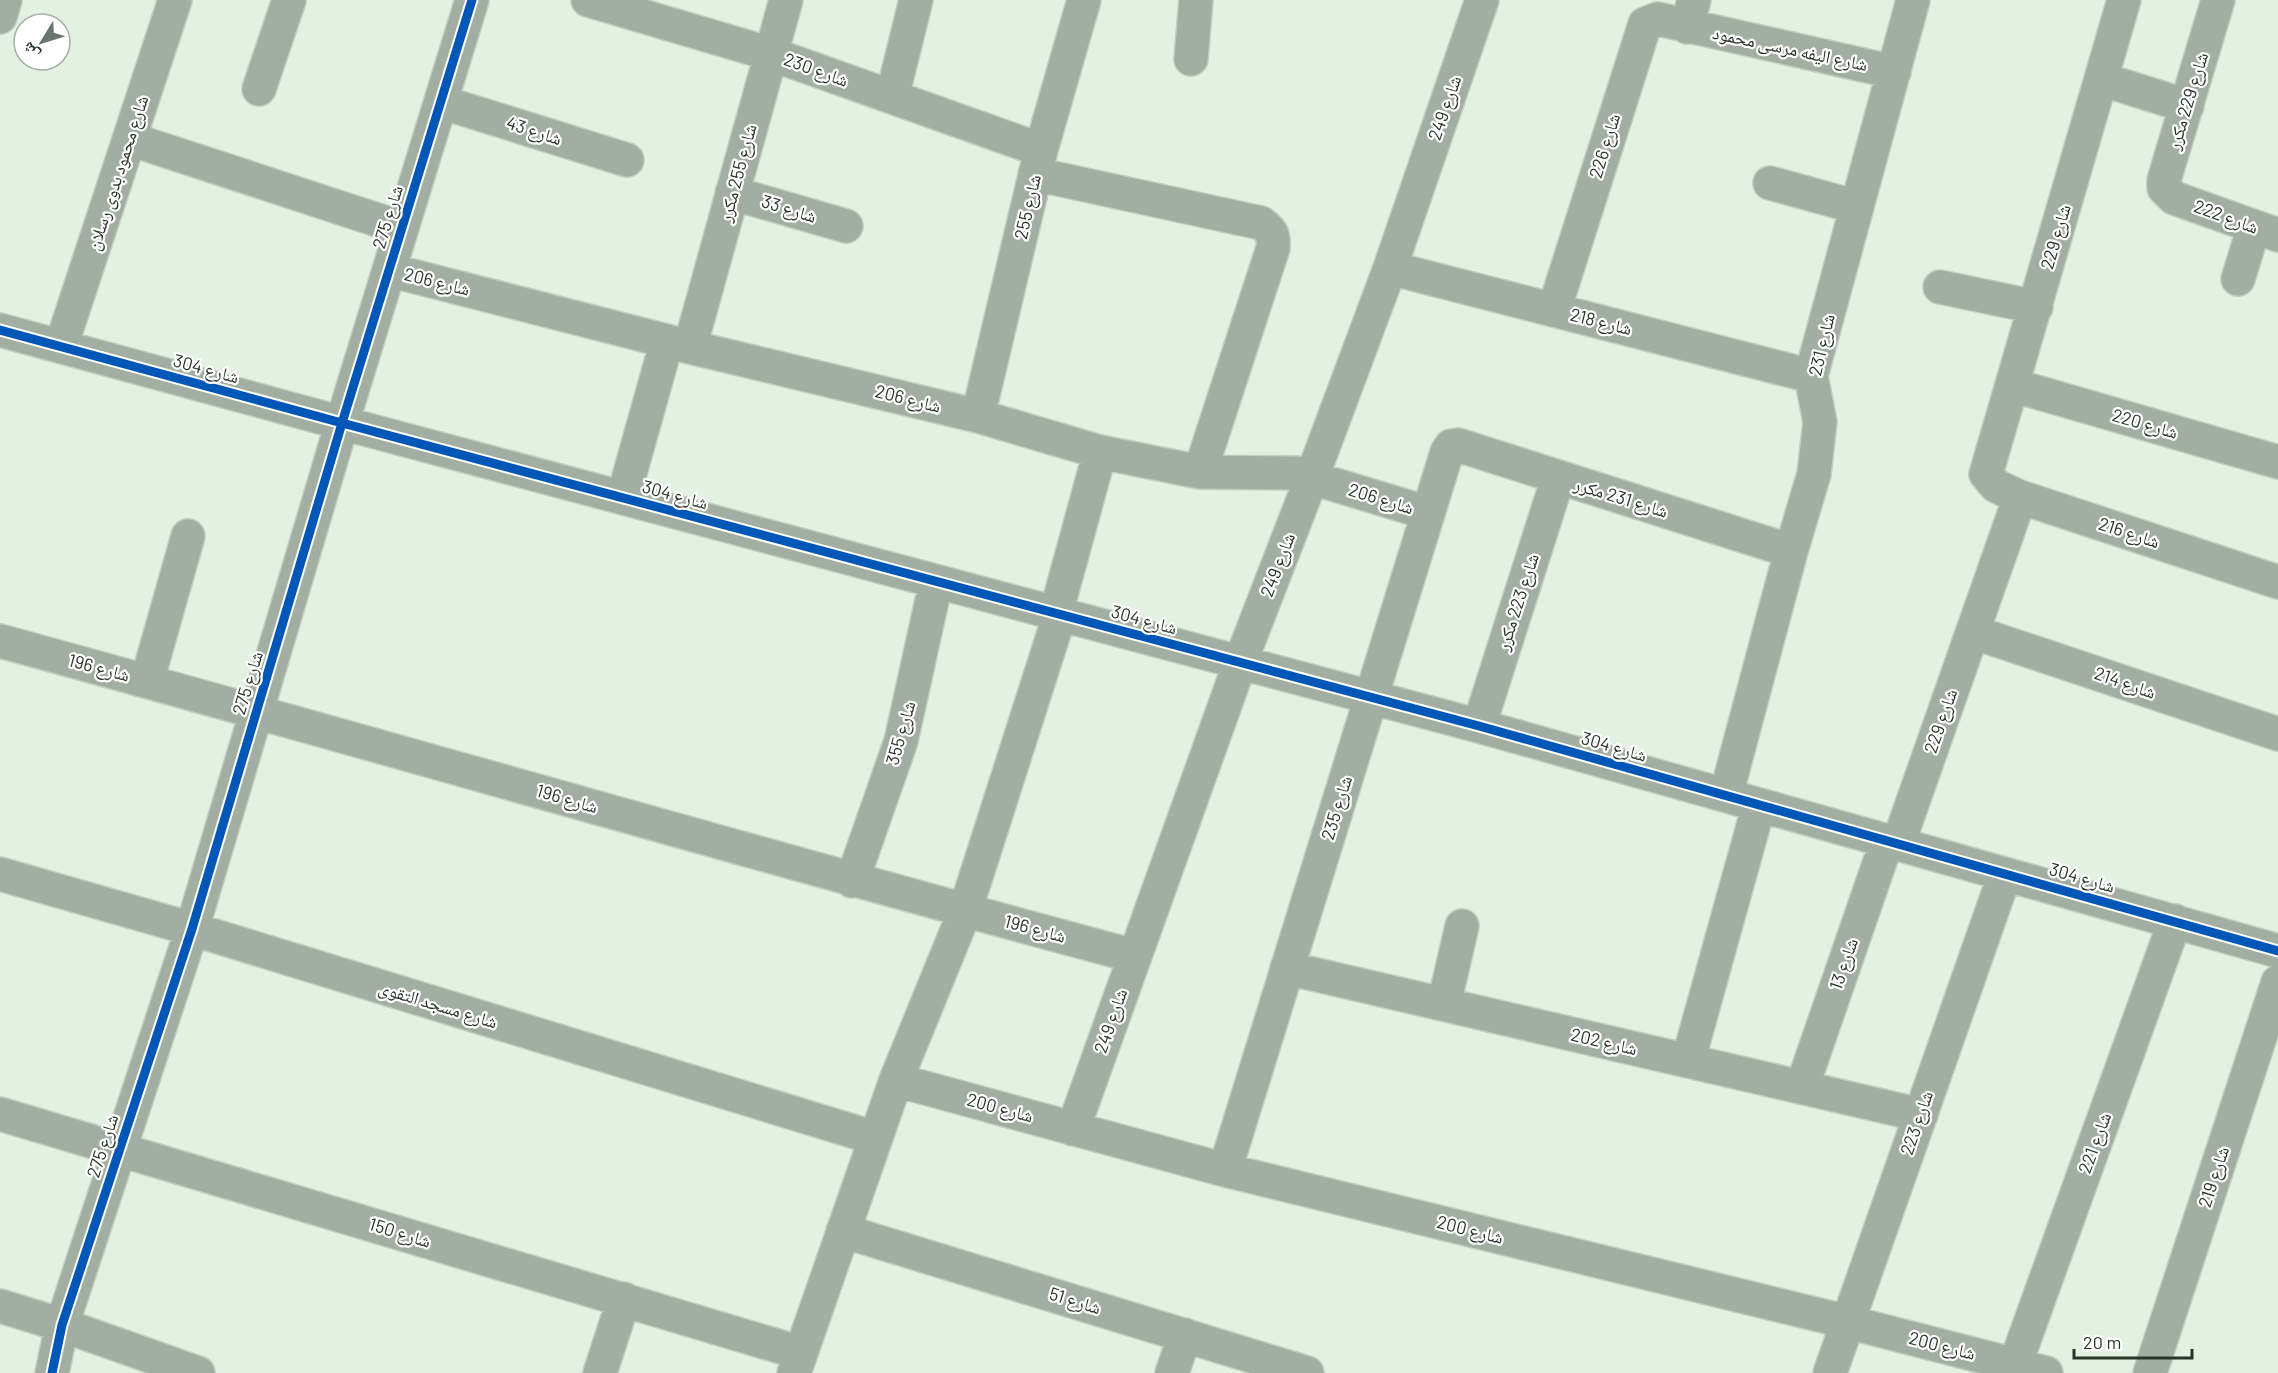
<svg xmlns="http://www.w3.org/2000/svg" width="2278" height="1373" viewBox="0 0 2278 1373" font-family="Barlow,'Noto Naskh Arabic',sans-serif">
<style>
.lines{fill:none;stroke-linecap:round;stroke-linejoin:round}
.minor-casing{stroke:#c3cec3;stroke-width:36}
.minor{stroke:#a1aea1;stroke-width:33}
.cycleway-casing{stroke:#fff;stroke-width:13}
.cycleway{stroke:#0057b8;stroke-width:9}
.labels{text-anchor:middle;stroke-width:4.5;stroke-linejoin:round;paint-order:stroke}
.street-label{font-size:18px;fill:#2a342a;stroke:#fff}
</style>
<rect width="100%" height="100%" fill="#e3f1e3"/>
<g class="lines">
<g class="minor-casing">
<path id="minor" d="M588 0 771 54 1041 150
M2124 0 1986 474 1996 486 2020 497 2278 582
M2218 0 2164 180V188L2174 198 2278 235
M0 17 5 0
M1687 27 1694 0
M1191 59 1196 0
M2101 79 2187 106
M259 89 289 0
M892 97 916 0
M441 102 627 160
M130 139 402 228
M1035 174 1261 223C1272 231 1274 235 1273 248L1200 472
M1770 183 1857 207
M732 193 846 226
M1390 268 1811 376
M389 270 690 347 978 416 1100 452 1200 472 1296 473 1428 513
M2238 279 2254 227
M1940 287 2036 307
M1554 310 1645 24 1658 19 1894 72
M0 330 342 423 1479 726 2278 951
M61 346 175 0
M690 347 786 0
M2012 385 2278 462
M978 416 1041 150 1084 0
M623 498 667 341
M1056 613 1100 452
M1973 632 2278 734
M0 641C378 744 755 855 1134 956
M147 681 188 536
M1479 726 1558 478
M1726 795 1791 551 1814 474 1820 422 1811 376 1913 0
M1898 844 2020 497
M0 874 192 929 875 1138
M852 881 901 741 936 582
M1287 968 1921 1115
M1444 1004 1462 926
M1688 1061 1759 805
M896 1080 1225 1170 1848 1322 2046 1373
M1802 1087 1887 841
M0 1114 801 1353
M1073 1129 1240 663 1312 477 1390 268 1482 0
M1225 1170 1447 452 1451 446 1458 445 1791 551
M843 1231 1307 1373
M0 1306 62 1325 198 1373
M2015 1365 2175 921
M52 1373 62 1325 192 929 342 423 472 0
M600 1373 624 1299
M794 1373 896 1080 965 911 1060 614
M1172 1373 1185 1335
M1830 1373 2005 874
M2150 1373 2278 982"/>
</g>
<use href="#minor" class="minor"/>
<g class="cycleway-casing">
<path id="cycleway" d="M0 330 342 423 1479 726 2278 951
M52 1373 62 1325 192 929 342 423 472 0"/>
</g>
<use href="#cycleway" class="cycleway"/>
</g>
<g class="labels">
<g class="street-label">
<text transform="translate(1790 49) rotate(12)" y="6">شارع اليفه مرسى محمود</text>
<text transform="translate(816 70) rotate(20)" y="6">شارع 230</text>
<text transform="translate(2188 101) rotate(-73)" y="6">شارع 229 مكرر</text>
<text transform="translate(1445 108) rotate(-71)" y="6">شارع 249</text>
<text transform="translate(534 131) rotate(18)" y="6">شارع 43</text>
<text transform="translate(1605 146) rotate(-73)" y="6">شارع 226</text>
<text transform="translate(118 173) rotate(-72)" y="6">شارع محمود بدوى رسلان</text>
<text transform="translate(738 173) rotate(-75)" y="6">شارع 255 مكرر</text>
<text transform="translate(1028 207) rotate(-77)" y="6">شارع 255</text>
<text transform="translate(789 209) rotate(17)" y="6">شارع 33</text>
<text transform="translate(388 217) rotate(-73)" y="6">شارع 275</text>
<text transform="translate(2226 217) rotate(20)" y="6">شارع 222</text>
<text transform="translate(2056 237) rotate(-74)" y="6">شارع 229</text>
<text transform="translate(437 282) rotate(14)" y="6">شارع 206</text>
<text transform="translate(1601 322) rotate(14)" y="6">شارع 218</text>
<text transform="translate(1822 345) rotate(-77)" y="6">شارع 231</text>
<text transform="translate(206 369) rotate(15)" y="6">شارع 304</text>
<text transform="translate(908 399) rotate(14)" y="6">شارع 206</text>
<text transform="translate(2145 424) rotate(16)" y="6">شارع 220</text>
<text transform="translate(675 495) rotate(15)" y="6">شارع 304</text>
<text transform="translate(1621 498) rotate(17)" y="6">شارع 231 مكرر</text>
<text transform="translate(1381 499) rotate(17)" y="6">شارع 206</text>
<text transform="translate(2129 533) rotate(18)" y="6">شارع 216</text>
<text transform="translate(1278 565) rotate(-69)" y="6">شارع 249</text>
<text transform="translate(1518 602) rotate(-72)" y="6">شارع 223 مكرر</text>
<text transform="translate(1144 620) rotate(15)" y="6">شارع 304</text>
<text transform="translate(99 668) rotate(15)" y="6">شارع 196</text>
<text transform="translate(248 683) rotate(-73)" y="6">شارع 275</text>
<text transform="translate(2125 683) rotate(19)" y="6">شارع 214</text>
<text transform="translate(1941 721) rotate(-71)" y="6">شارع 229</text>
<text transform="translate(901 733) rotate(-74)" y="6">شارع 355</text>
<text transform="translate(1614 747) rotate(16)" y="6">شارع 304</text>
<text transform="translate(567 799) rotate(16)" y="6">شارع 196</text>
<text transform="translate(1337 808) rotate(-73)" y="6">شارع 235</text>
<text transform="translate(2082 878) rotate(16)" y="6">شارع 304</text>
<text transform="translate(1035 929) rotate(15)" y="6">شارع 196</text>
<text transform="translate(1844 964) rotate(-71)" y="6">شارع 13</text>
<text transform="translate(438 1005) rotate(17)" y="6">شارع مسجد التقوى</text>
<text transform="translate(1111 1021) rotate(-71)" y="6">شارع 249</text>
<text transform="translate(1604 1042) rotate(13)" y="6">شارع 202</text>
<text transform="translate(1000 1108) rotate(15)" y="6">شارع 200</text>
<text transform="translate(1917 1123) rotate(-71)" y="6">شارع 223</text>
<text transform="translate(2095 1143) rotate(-70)" y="6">شارع 221</text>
<text transform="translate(103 1146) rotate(-72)" y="6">شارع 275</text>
<text transform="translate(2214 1177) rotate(-72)" y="6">شارع 219</text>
<text transform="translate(1470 1230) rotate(14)" y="6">شارع 200</text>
<text transform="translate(400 1233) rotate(17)" y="6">شارع 150</text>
<text transform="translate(1075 1301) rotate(17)" y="6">شارع 51</text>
<text transform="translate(1942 1346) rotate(14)" y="6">شارع 200</text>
</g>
</g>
<g transform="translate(42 42) rotate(232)"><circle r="28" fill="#ffffff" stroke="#aaaeaa" stroke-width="1.5"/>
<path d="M0-4.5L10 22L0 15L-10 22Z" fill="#6b766b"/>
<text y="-9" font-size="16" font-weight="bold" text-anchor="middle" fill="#2a342a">ش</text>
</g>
<path d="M2074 1349v9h118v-9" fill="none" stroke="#2a342a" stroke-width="3"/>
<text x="2083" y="1349" font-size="18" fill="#2a342a" stroke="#ffffff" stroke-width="4.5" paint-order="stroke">20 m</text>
</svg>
